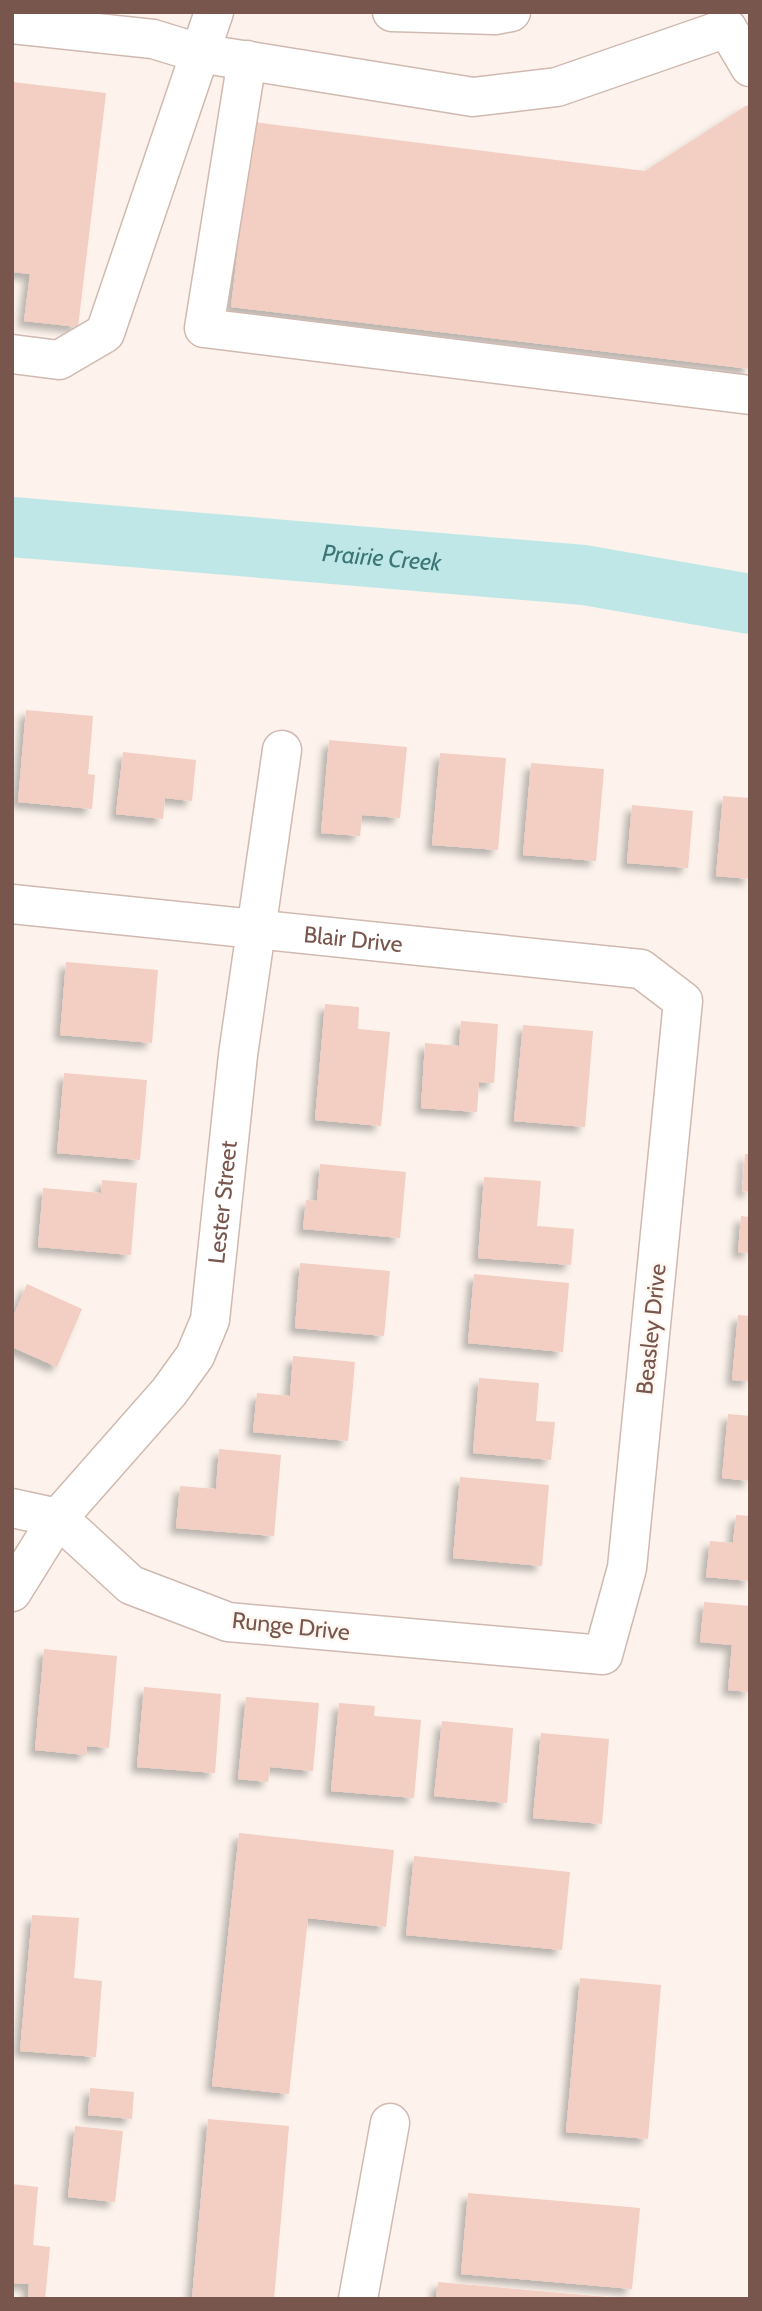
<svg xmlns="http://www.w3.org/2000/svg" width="762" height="2311" viewBox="0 0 762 2311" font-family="Cabin,sans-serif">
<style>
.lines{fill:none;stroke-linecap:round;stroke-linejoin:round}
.river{stroke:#bfe7e7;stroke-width:60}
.building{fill:#f2cec3;filter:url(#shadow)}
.minor-casing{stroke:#d0b9b0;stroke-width:41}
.minor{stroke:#fff;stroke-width:38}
.labels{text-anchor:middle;stroke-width:5;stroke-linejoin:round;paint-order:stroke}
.street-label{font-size:23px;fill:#79564d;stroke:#fff8f2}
.water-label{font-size:24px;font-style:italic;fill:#3d7676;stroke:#fff8f2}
</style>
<defs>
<filter id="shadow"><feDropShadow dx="-6" dy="6" stdDeviation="3.5" flood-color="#0004"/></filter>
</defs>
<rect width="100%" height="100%" fill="#fdf3ec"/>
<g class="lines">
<path class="river" id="s1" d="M12 527 584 575 750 604"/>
</g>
<path class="building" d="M12 82 106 93 78 327 24 321 30 274 12 272Z
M747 105 750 110V369L231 307 253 122 645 171Z
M26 710 93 716 88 774 95 775 92 809 18 802Z
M329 740 407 747 400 818 362 815 360 836 321 833Z
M123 752 196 760 192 801 165 798 163 819 116 814Z
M440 753 506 758 498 850 432 845Z
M531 763 604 769 596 861 523 855Z
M723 796 750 798V879L716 876Z
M632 805 693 811 688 868 627 863Z
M66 962 158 970 152 1043 60 1035Z
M325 1004 359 1007 358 1029 390 1032 381 1126 315 1120Z
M461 1021 498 1024 494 1083 479 1082 477 1112 421 1108 425 1043 459 1046Z
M523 1025 593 1031 585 1127 514 1121Z
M64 1073 147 1080 140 1160 57 1153Z
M745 1154H750V1192L742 1191Z
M320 1164 406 1172 400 1238 303 1229 306 1200 317 1201Z
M484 1177 541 1181 537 1226 574 1229 571 1265 478 1258Z
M102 1180 137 1183 131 1255 38 1247 43 1188 101 1193Z
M741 1216 750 1217V1253L738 1252Z
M300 1263 390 1271 384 1336 295 1328Z
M474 1274 569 1283 563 1352 468 1343Z
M27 1284 82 1309 57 1367 12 1347V1319Z
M738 1315 750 1316V1381L732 1380Z
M293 1356 355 1362 348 1441 253 1432 257 1393 290 1396Z
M479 1378 539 1383 536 1421 555 1422 551 1460 473 1453Z
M728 1414 750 1416V1481L722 1478Z
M219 1449 281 1455 274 1536 176 1528 180 1486 216 1489Z
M460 1477 549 1485 542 1566 453 1558Z
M736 1515 750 1516V1581L706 1577 710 1541 733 1543Z
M704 1602 750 1606V1692L728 1690 732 1645 700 1642Z
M44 1649 117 1656 109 1748 87 1746 86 1755 35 1750Z
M144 1687 221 1694 215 1773 137 1767Z
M246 1697 319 1703 313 1771 270 1767 268 1782 238 1779Z
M339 1703 375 1706 374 1716 421 1720 414 1798 331 1791Z
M442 1721 513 1728 507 1803 434 1796Z
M541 1733 609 1739 602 1824 533 1818Z
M239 1833 394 1850 386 1927 308 1918 289 2094 212 2086Z
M414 1856 570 1872 562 1950 406 1935Z
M32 1915 79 1918 74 1978 102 1981 96 2057 20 2051Z
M580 1978 661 1985 648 2139 566 2132Z
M90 2088 134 2092 132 2119 88 2115Z
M208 2119 289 2126 274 2299H192Z
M75 2126 123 2131 115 2202 68 2197Z
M12 2184 38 2187 33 2245 50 2247 45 2299 28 2298 29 2284 12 2283Z
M468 2193 640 2208 632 2289 461 2274Z
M438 2282 607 2297V2299H436Z"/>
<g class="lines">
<g class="minor-casing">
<g id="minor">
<path d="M392 12 495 15 511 12"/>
<path d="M12 24 153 39 199 53 473 97 557 87 727 28 750 67"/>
<path d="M247 60 204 328 750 395"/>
<path d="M12 354 59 360 105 333 214 12"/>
<path id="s2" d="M12 904 641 969 683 1001 627 1568 603 1655 228 1622 131 1585 58 1518 12 1508"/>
<path id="s3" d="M12 1592 58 1518 169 1392 195 1356 210 1320 238 1055 282 750"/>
<path d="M358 2299 390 2123"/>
</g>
</g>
<use href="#minor" class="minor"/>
</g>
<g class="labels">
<g class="street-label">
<text dy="8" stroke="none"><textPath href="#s2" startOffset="343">Blair Drive</textPath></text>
<text dy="8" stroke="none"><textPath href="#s3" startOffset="457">Lester Street</textPath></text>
<text transform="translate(651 1329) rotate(-84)" y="8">Beasley Drive</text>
<text transform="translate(291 1626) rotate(6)" y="8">Runge Drive</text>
</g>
<g class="water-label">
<text dy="8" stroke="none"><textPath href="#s1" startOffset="371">Prairie Creek</textPath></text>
</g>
</g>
<rect width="762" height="2311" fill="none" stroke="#79564d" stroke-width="28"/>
</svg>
